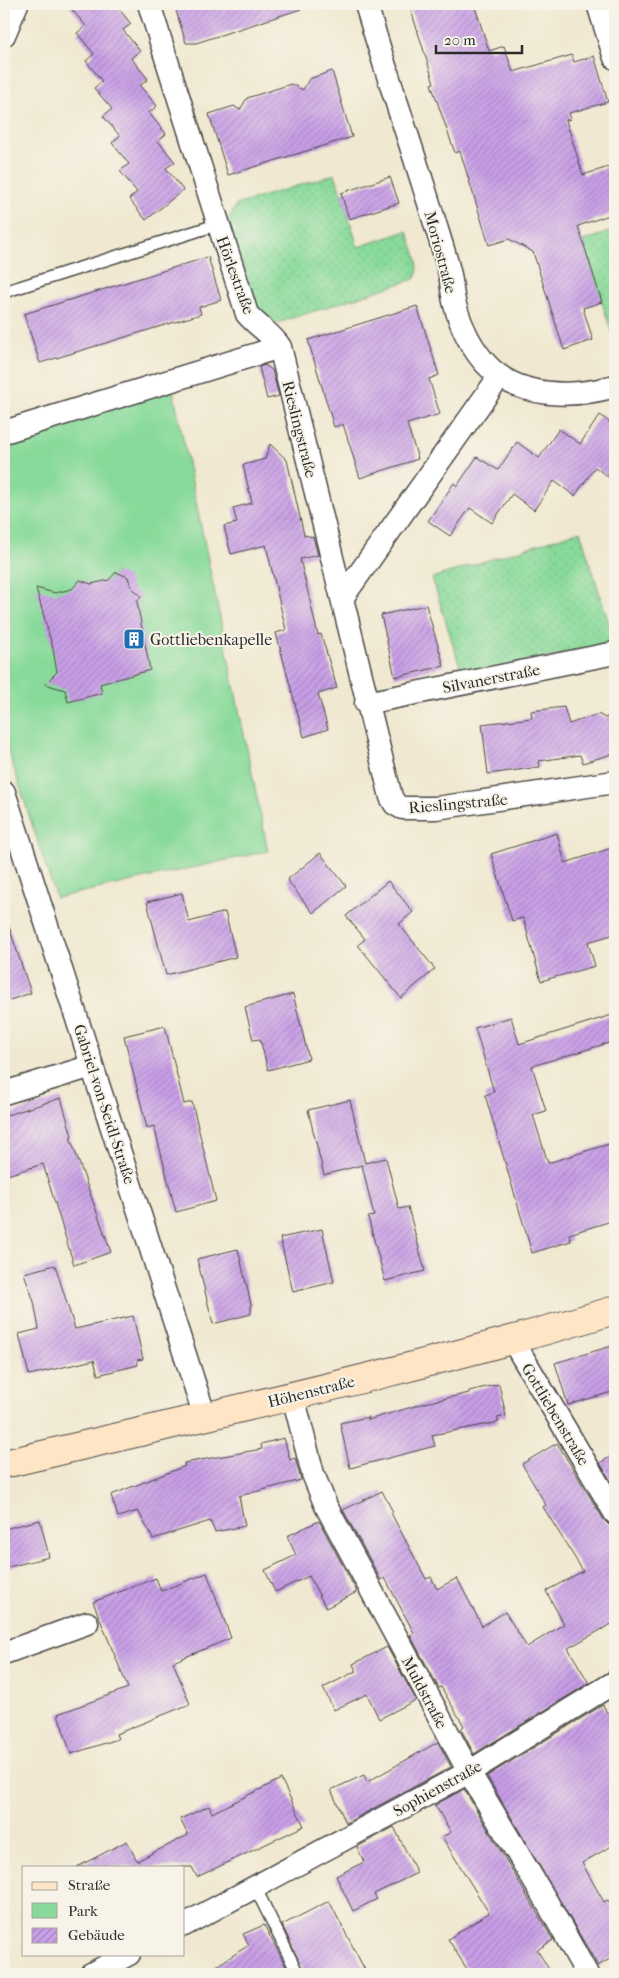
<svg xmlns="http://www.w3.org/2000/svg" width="619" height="1978" viewBox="0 0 619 1978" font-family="'IM FELL French Canon',serif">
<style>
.grass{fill:url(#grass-dots);stroke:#5a8262}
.green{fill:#88da9a;stroke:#5a8262}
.building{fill:url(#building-hatch)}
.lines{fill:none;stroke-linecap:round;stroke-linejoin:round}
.lane-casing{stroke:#494744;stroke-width:14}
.street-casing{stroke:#494744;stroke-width:25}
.secondary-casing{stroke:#494744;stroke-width:30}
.lane{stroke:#fff;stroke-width:11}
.street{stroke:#fff;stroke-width:22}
.secondary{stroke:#fee5c5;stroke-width:28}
.labels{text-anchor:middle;stroke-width:4;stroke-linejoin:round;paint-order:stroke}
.street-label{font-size:16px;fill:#2b2b2b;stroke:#f7f3e8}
.poi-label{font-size:16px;fill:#2b2b2b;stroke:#f7f3e8;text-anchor:start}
</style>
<defs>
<pattern id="grass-dots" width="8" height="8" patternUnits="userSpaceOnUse" patternTransform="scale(1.25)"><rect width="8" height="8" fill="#88da9a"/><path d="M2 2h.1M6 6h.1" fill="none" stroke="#76bb85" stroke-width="1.8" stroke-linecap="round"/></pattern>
<pattern id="building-hatch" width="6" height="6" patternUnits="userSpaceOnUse" patternTransform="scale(1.25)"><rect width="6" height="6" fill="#c99fe7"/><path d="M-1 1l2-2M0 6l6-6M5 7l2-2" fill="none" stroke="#a382bb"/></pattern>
</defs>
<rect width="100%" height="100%" fill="#f7f3e8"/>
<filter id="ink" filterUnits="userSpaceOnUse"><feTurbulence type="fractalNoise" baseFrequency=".02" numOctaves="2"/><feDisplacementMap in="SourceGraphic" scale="10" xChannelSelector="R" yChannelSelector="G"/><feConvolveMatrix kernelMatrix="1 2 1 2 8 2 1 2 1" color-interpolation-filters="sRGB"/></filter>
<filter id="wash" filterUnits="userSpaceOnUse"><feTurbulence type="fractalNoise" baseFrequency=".0096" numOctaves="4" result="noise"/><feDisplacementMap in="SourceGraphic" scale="20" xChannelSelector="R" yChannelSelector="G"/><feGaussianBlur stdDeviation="1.12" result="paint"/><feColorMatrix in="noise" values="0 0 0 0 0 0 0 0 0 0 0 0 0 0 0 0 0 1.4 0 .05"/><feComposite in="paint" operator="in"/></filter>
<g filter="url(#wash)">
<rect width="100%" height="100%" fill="#f0e8d0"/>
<path class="grass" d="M335 174 358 247 407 231C411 244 424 267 414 279L274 324 258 315 228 221 236 205Z
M615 230V344L583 241Z
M580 531 615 643 463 676 432 578Z"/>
<path class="green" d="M173 390 268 851 56 898 4 738V441Z"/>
<g id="blocks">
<path class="building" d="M67 4H115L131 24 123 30 140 51 131 58 148 79 140 86 157 106 149 113 166 134 158 141 175 162 166 168 183 190 146 220 129 199 137 192 120 171 129 164 112 143 120 136 103 116 112 109 94 88 102 81 86 61 94 54 77 33 86 26Z
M174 4H300L301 9 196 43H186Z
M409 4H474L489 51 504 46 513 72 572 55 574 62 594 56 608 102 569 113 571 119 566 120 583 175 615 165V213L578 226 602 302 583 308 593 340 564 350 533 252 509 239 489 245 460 151 455 153 431 84 434 83Z
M332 71 352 137 228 175 209 114 234 106 240 110 247 98 291 84 303 90 309 79Z
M390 177 399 203 349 219 341 193Z
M208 257 221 300 199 307 201 314 40 363 24 314Z
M417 306 439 375 429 379 440 414 407 424 418 459 360 478 343 424 334 427 308 340Z
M265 365 272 370 279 396 267 399 259 367Z
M600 415 615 426V482L595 467 575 496 554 481 534 510 512 494 492 523 470 508 450 536 428 521 454 483 457 486 477 457 498 470 517 442 539 458 559 429 580 444Z
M270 444 287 460 304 535 313 537 318 555 300 559 318 635 321 634 337 688 318 694 328 729 304 737 276 633 286 630 266 545 231 554 224 526 237 523 233 508 252 503 243 465 265 459Z
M116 572 128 577 131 587 141 596 137 602 150 670 100 684 102 693 68 702 65 690 45 684 57 672 53 649 36 588 55 593 72 589 80 580 91 584 109 580Z
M426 605 444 666 395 677 381 615Z
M564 707 569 724 598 714 605 718 615 714V753L583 763 580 755 539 761 540 767 488 774 482 724 532 718 531 711Z
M557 833 565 863 615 847V934L588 942 595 966 541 981 523 918 512 921 491 854Z
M320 853 346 886 313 913 287 880Z
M388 881 413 912 399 924 435 969 401 998 358 945 365 939 346 916Z
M182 893 189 922 225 912 236 957 166 975 147 902Z
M8 924 31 993 4 1002V925Z
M293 994 309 1059 268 1070 260 1039 253 1040 245 1007Z
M615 1014V1041L532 1066 546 1111 533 1115 548 1163 615 1142V1220L569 1234 571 1241 532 1253 485 1095 494 1092 475 1028 511 1017 519 1044Z
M165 1026 184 1104 192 1102 216 1201 176 1212 154 1126 147 1128 124 1036Z
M61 1098 72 1136 70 1137 111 1252 74 1265 43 1164 4 1176V1116Z
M350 1100 365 1163 386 1158 399 1209 408 1207 425 1271 385 1281 368 1217 374 1216 362 1165 324 1175 308 1110Z
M322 1229 334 1282 293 1292 280 1238Z
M238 1249 251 1304V1314L213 1324 197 1259Z
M55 1265 75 1329 133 1316 143 1359 137 1360 138 1365 98 1375 94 1360 29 1375 19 1334 39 1329 34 1302 24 1273Z
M615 1345V1391L568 1405 555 1363Z
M499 1384 506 1416 497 1418 499 1422 432 1435 435 1446 350 1468 340 1423 368 1417V1420L425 1403 469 1393V1391Z
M284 1438 290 1460 295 1458 301 1480 239 1496 245 1526 215 1532 210 1521 153 1539 138 1511 118 1517 111 1495 185 1466 184 1463 262 1449 261 1444Z
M557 1443 604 1520 609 1525 615 1526V1622L568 1648 589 1683 474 1754 461 1729 464 1726 441 1687 439 1688 410 1635 414 1633 385 1578 381 1580 343 1510 382 1491 393 1512 391 1513 426 1579 431 1577 437 1589 457 1578 482 1626 505 1612 527 1647 564 1624 546 1591 583 1571 543 1507 546 1505 522 1464Z
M615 1454V1488L600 1463Z
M40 1520 49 1557 4 1568V1529Z
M319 1521 357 1592 326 1608 309 1576 275 1592 265 1570 296 1555 287 1536Z
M207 1573 231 1638 173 1662 190 1704 116 1734 118 1739 71 1754 58 1714 128 1688 93 1602 156 1578 161 1591Z
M387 1647 416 1700 379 1719 367 1694 334 1710 323 1688 356 1671 353 1664Z
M603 1705 607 1713 615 1708V1844L582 1863 604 1902 608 1900 615 1912V1956L598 1966 487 1776Z
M438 1742 451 1767 346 1823 331 1790 364 1775 367 1782Z
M281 1779 304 1826 197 1877 192 1867H77L127 1841 137 1861 188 1835 180 1819 209 1806 212 1813Z
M464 1789 553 1940 537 1950 552 1974H470L448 1939 489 1913 442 1837 451 1832 435 1805Z
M394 1827 417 1873 374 1894 377 1899 353 1911 336 1876 364 1862 357 1847Z
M329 1901 367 1974H305L282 1925Z
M264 1925 290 1974H204L249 1945 243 1934Z"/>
</g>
</g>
<g filter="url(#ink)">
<use href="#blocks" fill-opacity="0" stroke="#494744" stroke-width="1"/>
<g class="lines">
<g class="lane-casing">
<path id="lane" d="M4 292 219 224
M255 1887 298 1974"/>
</g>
<g class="street-casing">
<path id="street" d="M149 4 247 314C257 326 272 334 280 347L391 797 395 804 402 808H436L615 782
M366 4C386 73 410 141 431 210 437 231 445 253 450 275 452 285 452 295 455 305 461 326 472 349 487 365 519 399 574 398 615 386
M598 4 615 58
M4 35 17 4
M4 432 280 347
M342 598 500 376
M366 703 615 653
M4 792 205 1417
M4 1093 92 1066
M513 1341 615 1513
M293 1396 313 1474 326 1506 469 1772 548 1904 587 1974
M4 1653 87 1623
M184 1925 469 1772 615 1682
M91 1974 129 1954"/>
</g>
<g class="secondary-casing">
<path id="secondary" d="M4 1464C208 1415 414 1371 615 1310"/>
</g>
<use href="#lane" class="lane"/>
<use href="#street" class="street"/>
<use href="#secondary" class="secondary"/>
</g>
</g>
<defs>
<g id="building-square" transform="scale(1.125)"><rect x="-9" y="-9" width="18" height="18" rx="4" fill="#1f6fb2" stroke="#f7f3e8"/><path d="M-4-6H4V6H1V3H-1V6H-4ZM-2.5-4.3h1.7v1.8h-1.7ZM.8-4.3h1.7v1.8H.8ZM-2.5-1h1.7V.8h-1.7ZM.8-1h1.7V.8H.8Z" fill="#fff"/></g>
</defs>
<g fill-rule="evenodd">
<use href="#building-square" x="134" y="639"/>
</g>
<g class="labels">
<g class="street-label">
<text transform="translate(441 252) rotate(75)" y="6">Moriostraße</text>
<text transform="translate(236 275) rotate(70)" y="6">Hörlestraße</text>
<text transform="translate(300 429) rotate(76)" y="6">Rieslingstraße</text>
<text transform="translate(491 678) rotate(-11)" y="6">Silvanerstraße</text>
<text transform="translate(458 803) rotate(-5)" y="6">Rieslingstraße</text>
<text transform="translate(105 1104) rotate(72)" y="6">Gabriel-von-Seidl-Straße</text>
<text transform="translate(311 1391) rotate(-14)" y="6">Höhenstraße</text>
<text transform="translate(556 1414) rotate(59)" y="6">Gottliebenstraße</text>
<text transform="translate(425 1692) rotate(62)" y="6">Muldstraße</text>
<text transform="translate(437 1788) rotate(-29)" y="6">Sophienstraße</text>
</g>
<g class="poi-label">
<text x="150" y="645">Gottliebenkapelle</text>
</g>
</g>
<rect width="619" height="1978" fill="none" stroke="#f7f3e8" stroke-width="20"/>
<rect x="22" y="1866" width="162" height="90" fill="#f7f3e8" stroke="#a5a39c"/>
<rect x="32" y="1882" width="25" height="8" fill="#fee5c5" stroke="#a5a39c"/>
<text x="68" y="1890" font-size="15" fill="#2b2b2b">Straße</text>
<rect x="32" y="1903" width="25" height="15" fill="#88da9a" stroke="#a5a39c"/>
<text x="68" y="1916" font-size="15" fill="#2b2b2b">Park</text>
<rect x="32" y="1928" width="25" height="15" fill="url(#building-hatch)" stroke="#a5a39c"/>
<text x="68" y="1940" font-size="15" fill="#2b2b2b">Gebäude</text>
<path d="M436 45v8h86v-8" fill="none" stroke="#2b2b2b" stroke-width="2.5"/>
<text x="444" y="45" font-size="15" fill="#2b2b2b" stroke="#f7f3e8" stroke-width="4" paint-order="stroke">20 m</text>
</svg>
